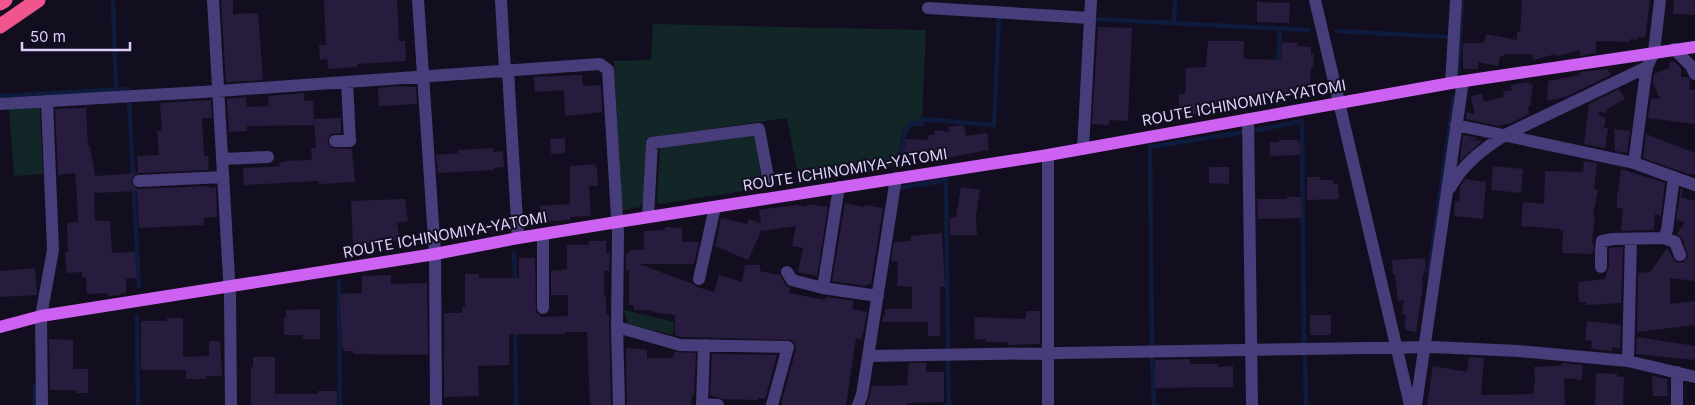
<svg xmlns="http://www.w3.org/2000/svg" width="1695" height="405" viewBox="0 0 1695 405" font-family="Inter,sans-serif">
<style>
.green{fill:#122628}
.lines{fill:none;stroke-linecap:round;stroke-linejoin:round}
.stream{stroke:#0f1b3d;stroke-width:4.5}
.building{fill:#271c3e}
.minor{stroke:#473d7a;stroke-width:12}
.major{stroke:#cd61f1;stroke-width:12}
.highway{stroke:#f0568d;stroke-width:15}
.labels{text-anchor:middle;stroke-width:4;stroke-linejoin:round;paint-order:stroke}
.street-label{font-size:15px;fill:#dbd0fb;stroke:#130e1f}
</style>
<rect width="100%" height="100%" fill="#130e1f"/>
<path class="green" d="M653 24 926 30 922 118 920 122 911 121 902 131 897 165 799 181 787 118 646 138 643 202 640 207 622 210 614 61 651 60Z
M40 107 43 174 14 176 9 109Z
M750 133 755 136 761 177 755 189 660 204 657 202 660 145Z
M624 310 674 322 673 335 628 324Z"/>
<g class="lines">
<path class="stream" d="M113 0 116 89
M1095 19 1308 30
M1174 24 1175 0
M1337 31 1449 37
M1278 65 1280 29
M1458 72 1462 0
M0 96 128 89
M129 100 139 286
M1277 103V88
M1253 131 1302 121 1304 343
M900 164 905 131 911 123 922 124V119L994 125 999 16H1002
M899 188 946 180 948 350
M514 253 515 282
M1429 271 1454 97
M339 281 340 405
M137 317 138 405
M515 329 516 405
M1152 347 1150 147 1244 132
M1305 354 1306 405
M1152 357 1154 405
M948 362 949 405
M35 386V405"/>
</g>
<path class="building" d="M221 0H233V14L258 13 263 80 226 82Z
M324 0H397L399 41H405L406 61 357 64V67L328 69 327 59 320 60 319 45H326Z
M1522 0H1650L1645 38 1637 37V40L1630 39 1629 42 1596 41V53L1580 56V50L1557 56 1556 54 1533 60 1532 54H1504V56H1500L1498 66 1478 62V69H1463V43H1484L1486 34 1517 40V32H1520Z
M1674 0H1695V15L1673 14Z
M1257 2 1290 3 1289 23 1257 22Z
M1098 27 1132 28 1128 121 1109 120V125L1092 124Z
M1208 41H1244L1243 58 1249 59 1281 60 1282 42 1298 43 1297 46 1311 47V54H1314L1313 67H1311L1310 86 1303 94 1275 92V98H1232V107H1229L1228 110 1202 109V114H1185V112H1179V94H1185L1186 68 1206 67Z
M1669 62H1675L1681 68V77H1688L1690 80 1689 90H1695V124L1648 118 1651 98 1660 99 1653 83 1654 74 1669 68Z
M1607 69 1611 75 1565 97 1547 101 1548 81 1580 75V72Z
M582 75 583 86 601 85 602 112 565 116 564 90 535 92 534 77Z
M1529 82 1530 85 1533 84 1530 106H1528L1529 114 1511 123 1499 126 1466 119 1467 112 1475 115 1471 96 1482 94 1484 102 1504 97 1503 92 1512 90 1511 85Z
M397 86 416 87 417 104 379 106 378 88Z
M1619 89 1625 99 1607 109 1606 113 1599 112 1598 115 1606 118 1604 128H1608L1605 148 1584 144 1589 104Z
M304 93V101H313L314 125 247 126V131L229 132 227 99 246 97 247 107 269 106 268 96Z
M211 100 212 118H202L204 156H208L209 170 139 173 132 177 131 182 135 188 139 189 210 186V188L216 187 217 217 204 218V225L139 228 137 191 94 193 95 221H110L112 253 135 252 137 278 126 279V293L120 294V295L108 296V293L87 294 86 277 82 278V272L67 273 65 252H68L67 223 78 222 77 197 75 173 58 175 55 109 86 108 88 146H90L95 176 138 173 137 156 159 155 157 131H162L160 103Z
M341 118V133L331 134 327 141 331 148 352 149 355 182 319 184V181L244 185 243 168 280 166 279 163 287 161 312 160 311 148H316L314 119Z
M964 125 966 136 987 133 989 150 945 158V159L930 157 929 160 906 159 908 152H904L906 139 928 140 929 135H934L935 130 949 132 948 127Z
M1614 129 1630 131 1627 153 1615 151Z
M1646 134 1695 153V174H1688L1643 158Z
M1463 135 1477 138 1471 140 1482 141 1460 161Z
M565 138V153L551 154 550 139Z
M1279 140H1298V142L1300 141 1301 155 1270 156V142H1279Z
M493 148V152L503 151 504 167 494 168V170L438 173 436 155 458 153V150Z
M1584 161 1597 163 1594 189 1598 190 1593 215H1595L1592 243H1594L1593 254 1562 253 1563 231H1560V229L1521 226 1523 202 1544 204 1545 171 1583 172Z
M595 164V167H597L598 186H589L591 216 570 217V220L541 222 540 206 570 204V166Z
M1493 166 1523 169 1521 193 1491 190Z
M1209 167H1229V184L1209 183Z
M1621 169 1665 183 1661 216 1655 214 1654 230 1621 231 1623 208H1617V193H1618Z
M1307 177H1320V180H1333L1334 184H1338L1339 199 1307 200Z
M1465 179 1486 182 1483 219 1454 216 1455 201 1459 202 1460 187Z
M961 187 980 190 976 216 977 235H950V218L956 217Z
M1681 188 1683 189 1681 197 1695 201V281L1670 278V304L1695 301V325L1637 332 1638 273 1650 272 1667 248 1675 261 1678 263 1683 262 1688 257 1683 239 1677 234 1685 222 1676 220Z
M1287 197H1301L1302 218 1258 219 1257 199H1287Z
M405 199 408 221 397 223 400 240 380 243H353L351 201Z
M845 203 864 207 865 205 883 208 871 284H867L866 286 832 281Z
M807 204 828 207 817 276 798 272 803 248 792 246 796 226 762 231V229L748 260 715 246 721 218 747 224 749 219 761 224 759 210 797 205 807 207Z
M665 227 682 228V242H699L694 264H639L693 284 697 287 714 292 719 275 742 282 745 265H760V271L780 275 785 284 790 288 789 293 825 300 826 297 854 301 852 309 867 312 862 339 856 338 846 405H782V400L796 349 795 344 792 340 681 337 675 335V315L652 312V310H634V305H629V271H626V253H629V250H644V231L665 230Z
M942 233 945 287H940V336H928V322H882L883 316H885V309H912V287L897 286 898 262 891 261 894 242 911 241V236Z
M589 241H606V253H610L609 271H604V297H606V315H609L611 405H590L587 332H565V334H509V365L478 366 479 396 444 397V313H462V307H465V274H479V278H519V258H535L536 312 542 317 568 316V295H551V271L567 269V245H589Z
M1623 247 1621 303 1586 305V302H1579L1578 282 1605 279 1606 274 1609 267V248Z
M1425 258 1426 271H1423L1424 275 1422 276 1423 286 1416 332 1405 330 1406 325H1404L1406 315H1402L1404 300 1398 301 1395 274H1393L1392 260Z
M35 268 37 295 0 297V271Z
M391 275V284L427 283 428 355 353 354V351H344V348H342L340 294 362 293V276Z
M320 309V339H303V335H284V318H286V310Z
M1026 311H1040V344L1008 345V342H986V339H975L974 317 1025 319 1026 318Z
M1310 315H1331V335H1310Z
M167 318H183V357L209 356V341H220L222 376H206V379H186V370H141V321H167Z
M1587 321 1621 325 1620 348 1613 347 1612 351 1591 349 1592 341 1585 340Z
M1637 337 1695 346V360L1636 354Z
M49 339 73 340V369H88V393H76V390H50Z
M626 348 647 350V358H673V354H675V352L696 353 694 395H692L691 405H627Z
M712 354 777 355 765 399 758 398V400L723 399 710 395Z
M253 357H275V394H318V391H337V405H251V367H253Z
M1469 357 1484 358 1481 395 1533 394 1535 382 1534 367 1561 366 1562 363 1583 365 1582 380 1564 378 1565 405H1427L1433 366 1467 372Z
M1190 359V364H1218V367L1233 366V387L1155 388V360Z
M909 363H926V372H944V402L907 403V405H867L872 386 907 385Z
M1596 373 1617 374V377H1624L1623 405H1595Z
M1652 376 1667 379 1668 396H1653Z"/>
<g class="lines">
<path class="minor" d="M213 0 230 296 231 405
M418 0 435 254 436 405
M501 0 505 71
M1315 0 1410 405
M928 8 1090 18
M1674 49 1691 66 1695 74
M508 71 518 238
M1451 83 1456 0
M0 104 218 91 600 64 608 70 618 233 617 327 619 405
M1248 119 1252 405
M1456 125 1634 163 1695 185
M335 141H350L347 82
M1083 149 1091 0
M1048 155V405
M222 159 268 157
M1634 163 1645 79 1647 67 1654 52 1660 0
M139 181 223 177
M1450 188C1463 164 1483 149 1505 135L1647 67
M648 217 652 143 759 129 768 177
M543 234V308
M1664 238 1667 230 1674 177
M1601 267V250L1602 241 1613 239 1664 238 1675 242 1680 255
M787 272 792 280 823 288 878 296
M699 279 715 207
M823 288 839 187
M617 327 680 345 788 347 772 405
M704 345 702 404 718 405
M868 356 1433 347 1518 351 1628 361 1695 377
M1628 361 1631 239
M1677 372V405
M42 405 41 316 53 250 47 101
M858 405 862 395 896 178
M1416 405 1463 81"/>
<path class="major" d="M0 327 41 316 435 254 518 238 617 222 1048 155 1451 83 1695 47"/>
<path class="highway" d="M0 3 5 0
M0 26 38 0"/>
</g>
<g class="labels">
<g class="street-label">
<text transform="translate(1244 103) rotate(-10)" y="5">ROUTE ICHINOMIYA-YATOMI</text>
<text transform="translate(845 170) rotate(-9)" y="5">ROUTE ICHINOMIYA-YATOMI</text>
<text transform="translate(445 235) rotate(-10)" y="5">ROUTE ICHINOMIYA-YATOMI</text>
</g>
</g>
<path d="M22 42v8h108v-8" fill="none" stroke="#dbd0fb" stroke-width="2.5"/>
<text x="30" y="42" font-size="15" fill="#dbd0fb" stroke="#130e1f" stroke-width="4" paint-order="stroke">50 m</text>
</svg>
